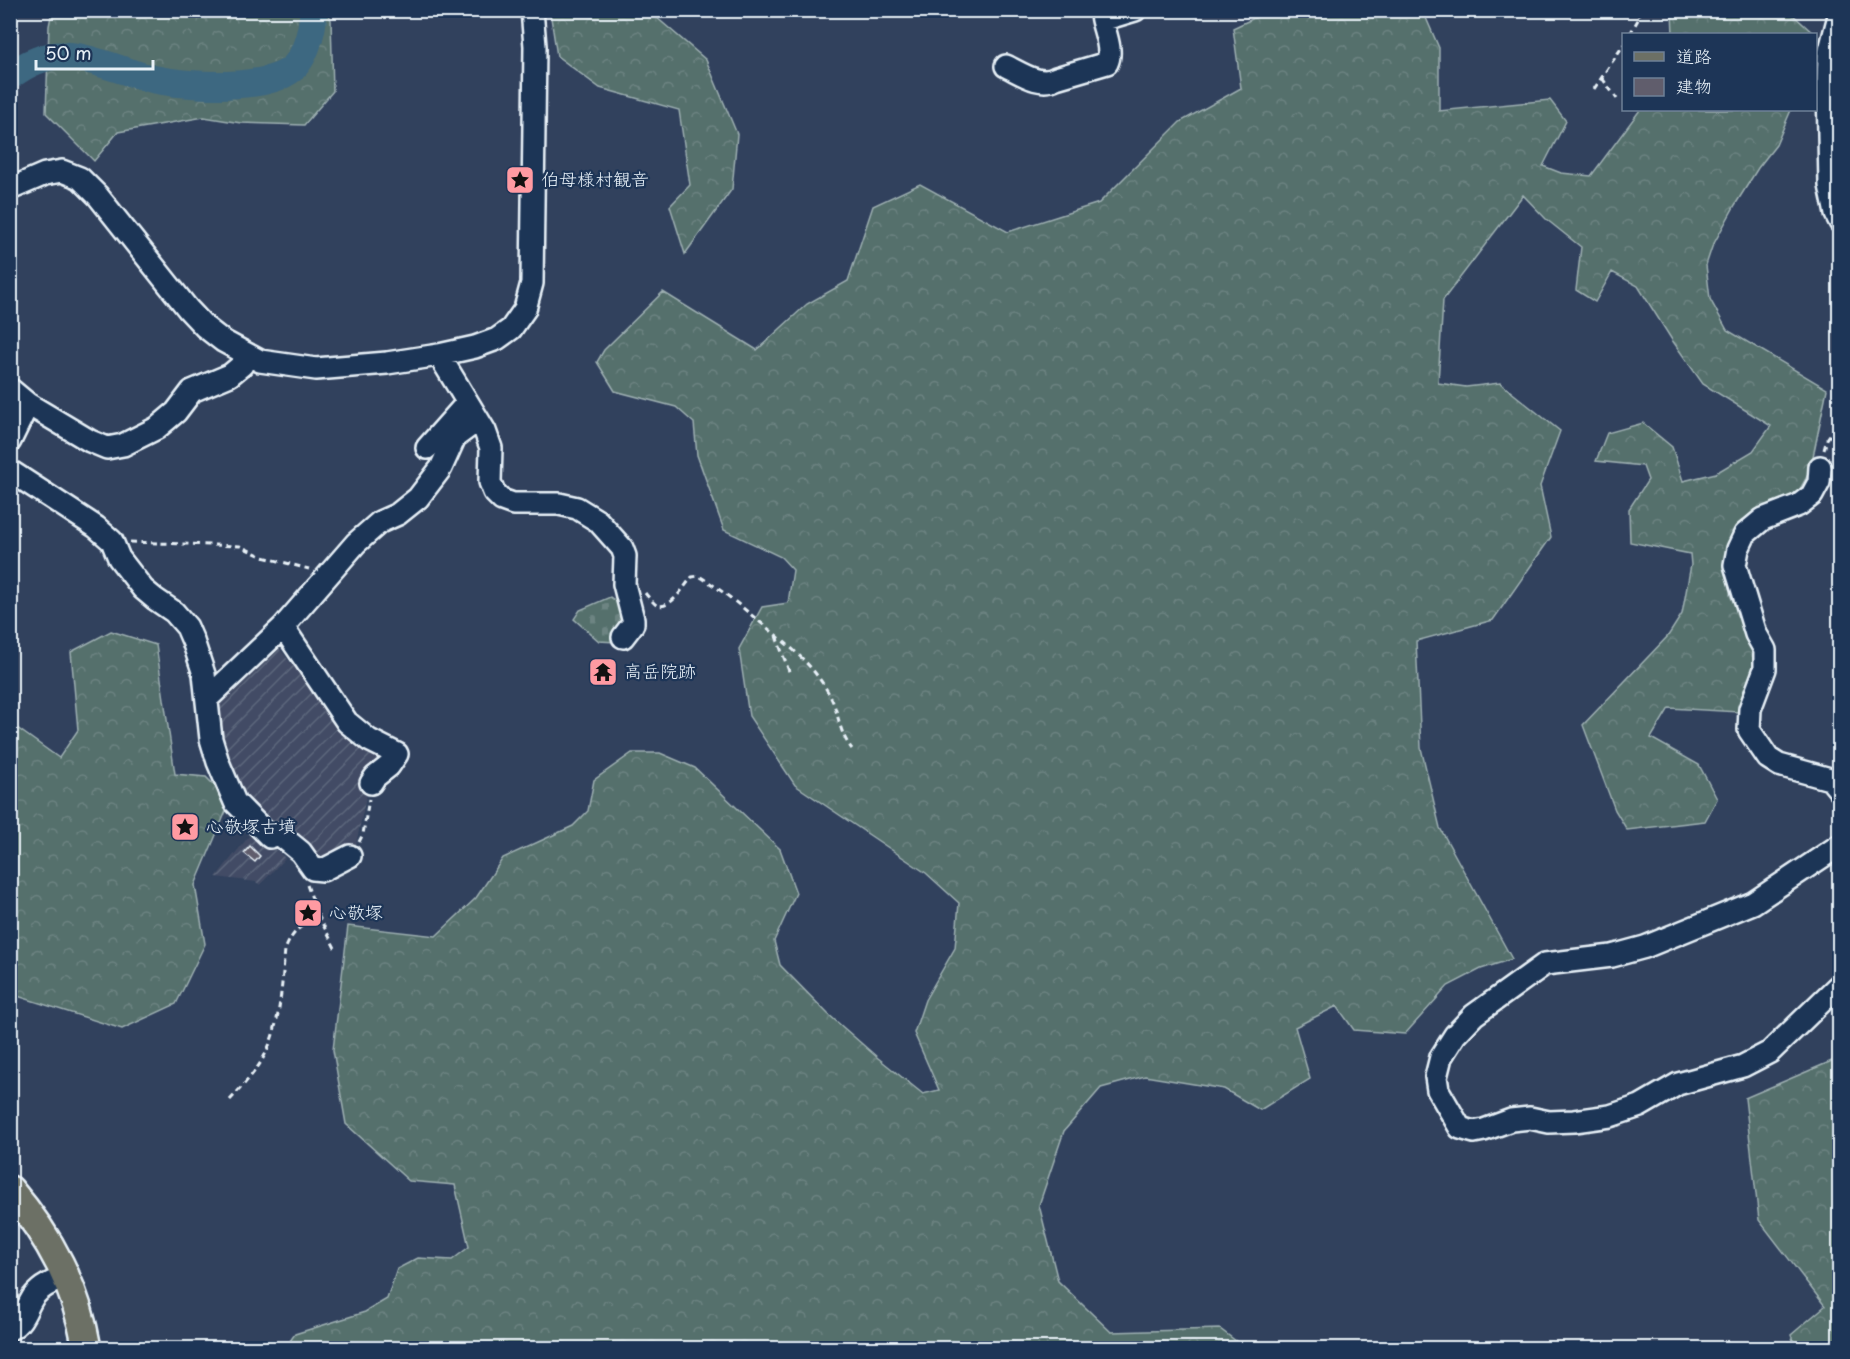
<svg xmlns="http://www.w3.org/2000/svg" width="1850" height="1359" viewBox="0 0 1850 1359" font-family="'Playpen Sans','Klee One',sans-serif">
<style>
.industrial{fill:url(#industrial-furrows)}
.forest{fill:url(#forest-crowns);stroke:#9eb0b2;stroke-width:1.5}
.cemetery{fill:url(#cemetery-stones);stroke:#9eb0b2;stroke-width:1.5}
.shadow{fill:#0007}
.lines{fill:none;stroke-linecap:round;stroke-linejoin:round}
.river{stroke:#3c6881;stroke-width:28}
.building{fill:#605d6c;stroke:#e8f1f8;stroke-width:1.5}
.minor-casing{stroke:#e8f1f8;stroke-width:26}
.major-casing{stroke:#e8f1f8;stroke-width:32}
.path{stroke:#e8f1f8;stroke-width:3;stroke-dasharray:6 4.5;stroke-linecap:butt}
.minor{stroke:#1d3557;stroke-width:21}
.major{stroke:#6c7065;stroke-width:27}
.labels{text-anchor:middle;stroke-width:4.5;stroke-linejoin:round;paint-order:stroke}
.poi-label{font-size:18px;fill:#e8f1f8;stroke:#1d3557;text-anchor:start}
</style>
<defs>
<pattern id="industrial-furrows" width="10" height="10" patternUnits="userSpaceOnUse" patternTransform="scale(1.5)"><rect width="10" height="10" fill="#424c65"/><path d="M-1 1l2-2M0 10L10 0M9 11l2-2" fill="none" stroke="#5d667c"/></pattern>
<pattern id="forest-crowns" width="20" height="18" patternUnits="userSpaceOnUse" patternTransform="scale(1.5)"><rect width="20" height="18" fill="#556f6c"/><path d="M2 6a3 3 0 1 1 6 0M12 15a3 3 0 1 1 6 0" fill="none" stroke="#6d8482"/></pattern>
<pattern id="cemetery-stones" width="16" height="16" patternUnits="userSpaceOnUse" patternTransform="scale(1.5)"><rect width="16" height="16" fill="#556f6c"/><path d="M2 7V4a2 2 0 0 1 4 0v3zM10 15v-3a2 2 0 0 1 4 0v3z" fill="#6d8482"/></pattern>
</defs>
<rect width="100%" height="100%" fill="#31415d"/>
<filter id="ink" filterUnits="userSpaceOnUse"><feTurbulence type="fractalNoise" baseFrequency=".0167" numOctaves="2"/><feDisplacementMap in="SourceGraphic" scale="12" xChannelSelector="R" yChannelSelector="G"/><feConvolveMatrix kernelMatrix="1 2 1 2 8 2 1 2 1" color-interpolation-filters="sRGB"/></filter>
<g filter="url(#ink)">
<path class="industrial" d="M276 644 292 665 297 661 386 753 371 774 356 844 351 851 319 866 266 828 233 789 212 701Z
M254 830 285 858 260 885 256 882 216 877Z"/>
<path class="forest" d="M327 10 331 20 333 91 304 125 241 123 204 117 118 132 94 161 46 113 49 26 52 11Z
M550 11H649L706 60 737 134 732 189 685 254 670 206 690 185 679 110 600 88 557 56Z
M1269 11H1423L1439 48V111L1550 100 1566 121 1543 166 1561 173 1591 176 1640 110H1791L1776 145 1758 168 1735 205 1712 247 1706 265 1710 299 1727 330 1827 389 1810 471 1796 496 1742 523 1730 595 1757 653 1739 712 1669 708 1651 738 1699 765 1717 799 1705 821 1627 830 1615 810 1583 725 1668 636 1682 614 1691 565 1690 554 1630 542 1629 509 1648 480 1643 466 1596 461 1607 433 1643 423 1672 447 1683 481 1716 473 1753 451 1771 426 1703 384 1672 340 1638 286 1612 272 1595 302 1576 290 1581 247 1546 219 1523 195 1443 300 1438 383 1466 387 1500 383 1560 431 1540 486 1551 537 1493 620 1416 641 1421 748 1440 828 1512 959 1481 969 1448 986 1405 1034 1354 1030 1337 1006 1295 1027 1310 1079 1260 1110 1224 1089 1145 1076 1101 1088 1064 1131 1039 1205 1058 1281 1111 1332 1220 1329 1245 1348H285L295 1334 365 1312 387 1299 397 1269 418 1258 452 1260 469 1247 455 1185 409 1181 346 1124 333 1050 348 926 436 936 476 898 503 858 573 826 588 811 594 780 632 753H660L695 768 780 849 796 893 774 941 780 965 828 1014 878 1058 923 1094 939 1090 914 1033 925 1000 955 948 959 903 926 873 795 785 749 716 739 649 762 607 788 603 793 570 781 557 724 530 697 455 694 423 676 407 615 391 597 362 604 350 663 292 757 350 807 304 848 281 873 206 920 184 1008 232 1099 203 1180 122 1241 88 1233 28Z
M1672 11H1784L1793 15 1814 34H1673Z
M111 631 156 645 175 774 206 777 218 789 226 811 195 885 205 944 176 1004 122 1029 11 994 10 723 59 758 78 730 71 652Z
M1839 1058V1348H1796L1791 1335 1825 1306 1759 1220 1745 1098Z"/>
<path class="cemetery" d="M610 597 622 605 628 625 616 642 599 641 574 619 580 610Z"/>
<path class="shadow" d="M518 178H523L524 184 518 183Z"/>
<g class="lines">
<path class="river" d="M10 76C27 63 48 53 70 56 97 59 126 73 153 79 185 86 272 92 295 66 308 52 312 29 314 10"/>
</g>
<path class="building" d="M250 846 260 856 255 862 244 853Z"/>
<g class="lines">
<g class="minor-casing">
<path id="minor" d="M1100 10 1102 20 1135 10
M1840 12 1829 54 1828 83 1830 185 1836 214 1840 222
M1006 66C1021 73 1040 87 1056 78L1107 63C1113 51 1105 33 1102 20
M10 189 45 174 62 171 80 178 98 196 188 309 205 327 223 341 260 361 316 369 387 363 439 355 475 347 497 339 511 329 525 309 532 283 535 46 532 10
M439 355 485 431 491 448 490 482 494 492 502 500 513 504H559L577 508 598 521 622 548 625 556 624 584 633 619V624L623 637
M10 389 28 404 90 441 107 448 123 445 157 428 176 412 192 391 230 375 242 365 246 355
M10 441 28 404
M427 448 467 403
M1820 467 1819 482 1812 495 1799 505 1763 519 1745 534 1738 549 1735 565 1756 634 1765 650V669L1750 709 1749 730 1768 758 1779 765 1830 779 1840 791
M10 471 96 527 112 541 119 558 143 589 155 599 174 612 187 627 193 641 204 674 211 739 218 762 235 802 270 837 279 834 301 852 313 869 323 870 350 856
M283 627 347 722 369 740 397 754 389 766 375 777 371 783
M207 699 283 627 356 543 380 522 398 514 418 498 441 468 455 437 478 420
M1840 845 1753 903 1645 947 1612 956 1545 964 1474 1015 1455 1035 1441 1057 1436 1077 1438 1090 1460 1128 1474 1132 1484 1130 1511 1120 1530 1118 1549 1122 1574 1121 1610 1116 1640 1106 1678 1084 1743 1066 1770 1052 1840 984
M10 1329C24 1321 25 1310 33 1297 41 1286 54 1281 66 1277"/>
</g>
<g class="major-casing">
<path id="major" d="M10 1190C51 1238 76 1286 87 1348"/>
</g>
<path class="path" d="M1630 34 1639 18 1638 10
M1602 78 1617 99
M1594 89 1624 44
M1824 450 1827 439 1840 420
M130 542 240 546 263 557 309 569
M645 593C648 597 652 601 655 604 669 613 684 586 692 577L699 576C719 588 737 603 755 618 782 640 812 662 829 694 840 713 837 730 852 749
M776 636 790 674
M359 842 363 834 369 799
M307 885 319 917 335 948
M230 1100C239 1090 249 1079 257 1068 281 1034 281 989 285 950 292 932 301 924 319 917"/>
<use href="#minor" class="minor"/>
<use href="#major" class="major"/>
</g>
</g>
<defs>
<g id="sight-square" transform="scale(1.5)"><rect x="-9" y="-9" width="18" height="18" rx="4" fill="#ff9aa2" stroke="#1d3557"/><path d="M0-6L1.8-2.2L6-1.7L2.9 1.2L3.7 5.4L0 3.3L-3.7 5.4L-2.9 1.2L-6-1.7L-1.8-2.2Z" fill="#111"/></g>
<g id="temple-square" transform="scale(1.5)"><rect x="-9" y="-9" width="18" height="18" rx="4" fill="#ff9aa2" stroke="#1d3557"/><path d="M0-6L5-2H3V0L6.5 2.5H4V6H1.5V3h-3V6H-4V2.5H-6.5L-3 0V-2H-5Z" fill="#111"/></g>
</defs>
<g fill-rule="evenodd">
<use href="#sight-square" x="520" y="180"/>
<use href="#temple-square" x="603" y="672"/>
<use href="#sight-square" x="185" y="827"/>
<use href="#sight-square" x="308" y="913"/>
</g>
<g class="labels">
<g class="poi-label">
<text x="541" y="186">伯母様村観音</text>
<text x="624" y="678">高岳院跡</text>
<text x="206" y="833">心敬塚古墳</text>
<text x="329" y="919">心敬塚</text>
</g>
</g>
<rect width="1850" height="1359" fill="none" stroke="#1d3557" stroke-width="36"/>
<rect x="18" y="18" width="1814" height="1323" fill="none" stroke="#e8f1f8" stroke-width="2" filter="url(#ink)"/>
<rect x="1622" y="33" width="195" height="78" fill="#1d3557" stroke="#6e8097" stroke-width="1.5"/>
<rect x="1634" y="52" width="30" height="9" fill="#6c7065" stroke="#6e8097" stroke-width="1.5"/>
<text x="1676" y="63" font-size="18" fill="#e8f1f8">道路</text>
<rect x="1634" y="78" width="30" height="18" fill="#605d6c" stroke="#6e8097" stroke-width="1.5"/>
<text x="1676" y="93" font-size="18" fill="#e8f1f8">建物</text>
<path d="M36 60v9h117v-9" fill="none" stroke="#e8f1f8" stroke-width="3"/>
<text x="45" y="60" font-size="18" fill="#e8f1f8" stroke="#1d3557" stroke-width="4.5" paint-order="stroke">50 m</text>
</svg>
